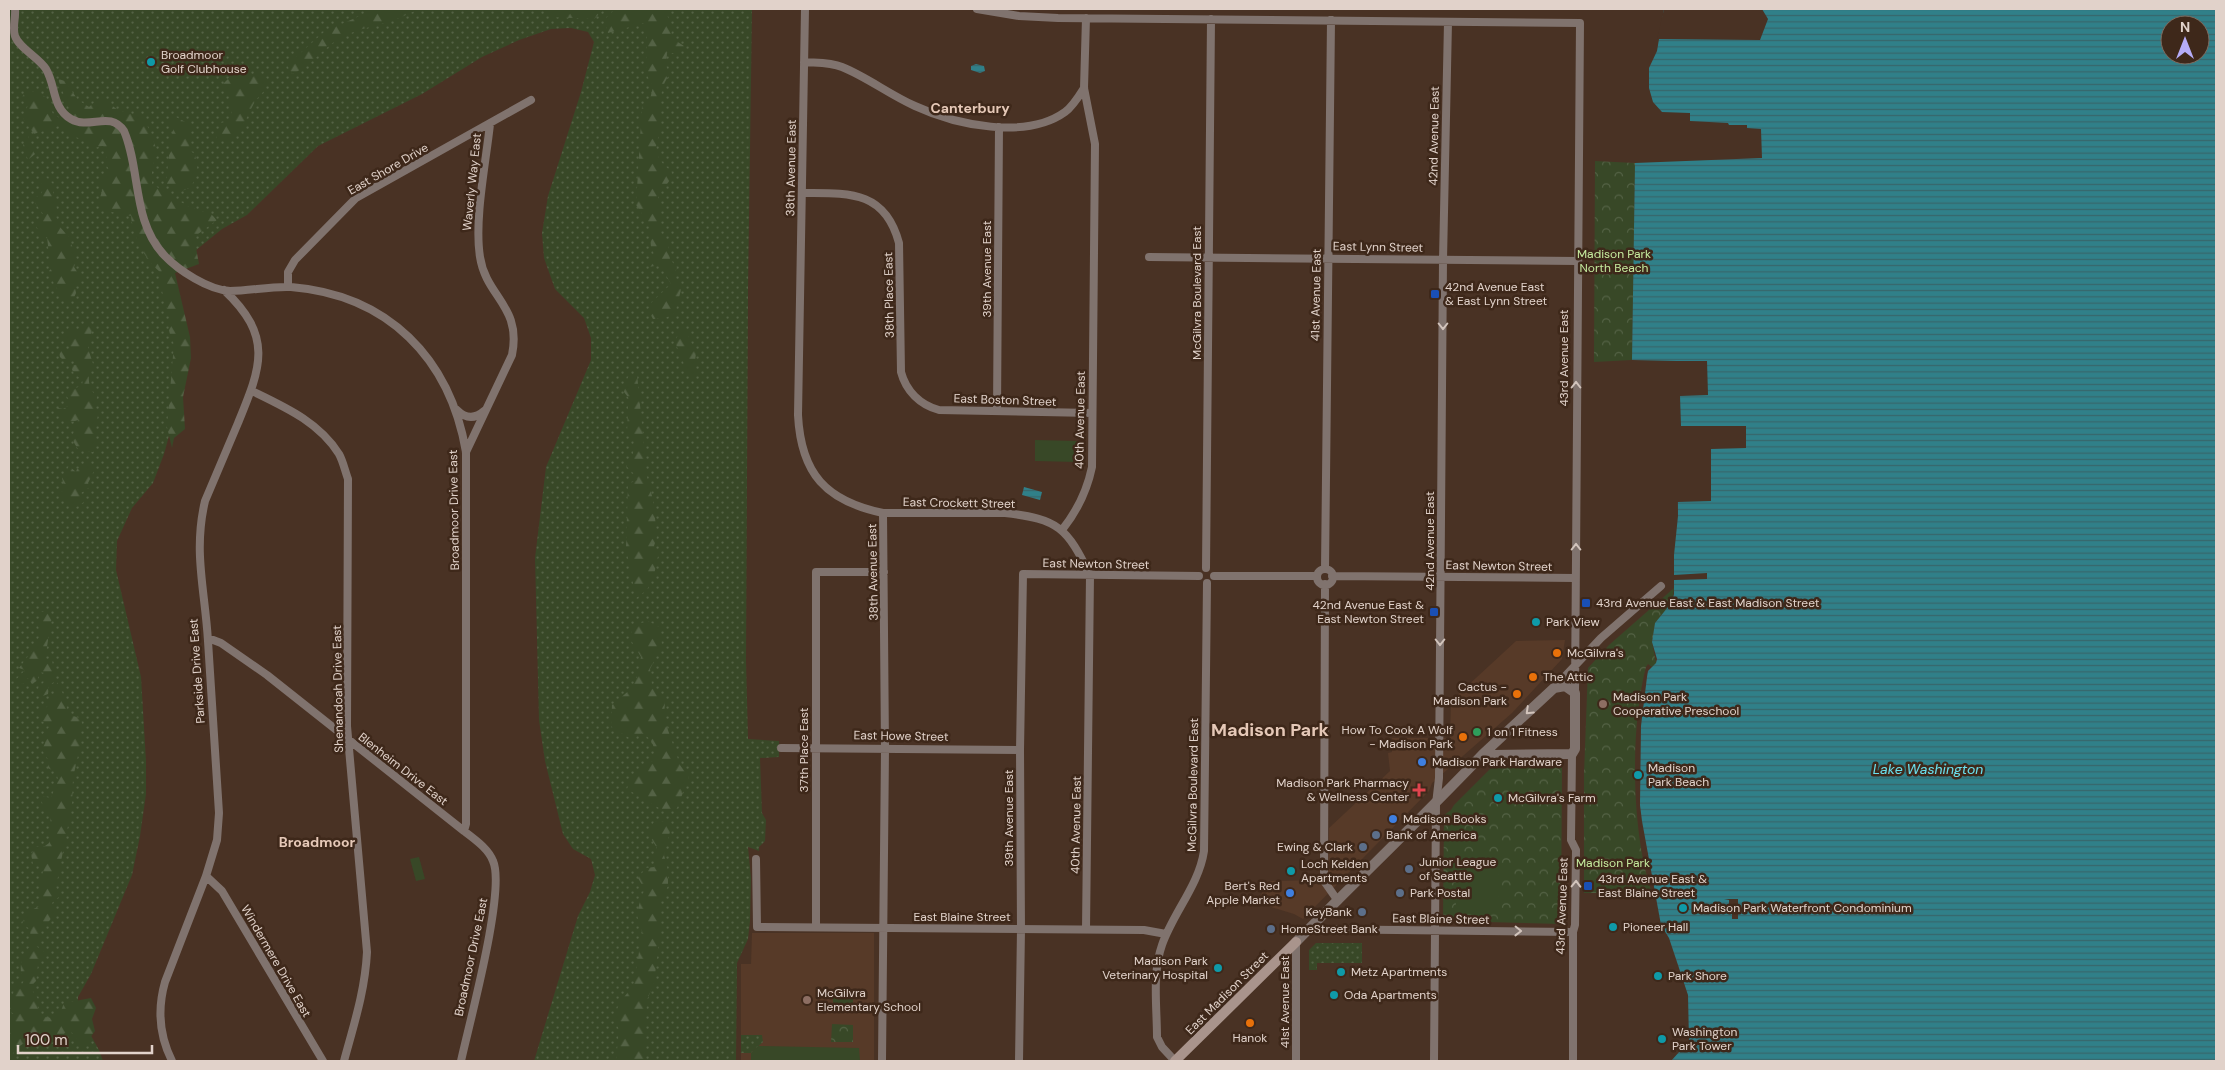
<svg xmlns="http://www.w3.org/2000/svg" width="2225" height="1070" viewBox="0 0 2225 1070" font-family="'DM Sans',sans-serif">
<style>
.built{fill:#573a28}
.grass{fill:url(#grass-dots)}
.forest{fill:url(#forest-firs)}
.park{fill:url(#park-crowns)}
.pitch{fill:#384827}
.water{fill:url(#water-rules);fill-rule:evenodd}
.pier{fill:#493224}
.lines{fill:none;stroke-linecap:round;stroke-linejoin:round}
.minor{stroke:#80736e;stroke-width:8}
.tertiary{stroke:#80736e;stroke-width:10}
.secondary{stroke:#a9948c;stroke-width:10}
.oneway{stroke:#d2c4bc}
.culture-dot{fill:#0f9aa8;stroke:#3e281a;stroke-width:2}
.transit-dot{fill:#1a4fb4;stroke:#3e281a;stroke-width:2}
.food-dot{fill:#e8710a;stroke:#3e281a;stroke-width:2}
.education-dot{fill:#8d6e63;stroke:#3e281a;stroke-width:2}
.leisure-dot{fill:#2e9e5b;stroke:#3e281a;stroke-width:2}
.shop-dot{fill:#3f7fe0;stroke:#3e281a;stroke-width:2}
.health-dot{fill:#e0444e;stroke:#3e281a;stroke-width:2}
.service-dot{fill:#5c6f8a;stroke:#3e281a;stroke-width:2}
.labels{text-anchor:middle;stroke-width:5;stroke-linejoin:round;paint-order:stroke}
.poi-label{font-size:12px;fill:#e1d2ca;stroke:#3e281a;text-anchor:start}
.street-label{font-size:12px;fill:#e1d2ca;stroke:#3e281a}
.park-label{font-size:12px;fill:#c6ec9f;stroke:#3e281a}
.neighbourhood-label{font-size:14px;font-weight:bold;fill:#e5c8b7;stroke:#3e281a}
.water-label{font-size:14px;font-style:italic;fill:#6be1ee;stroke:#3e281a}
.district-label{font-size:18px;font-weight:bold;fill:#e5c8b7;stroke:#3e281a}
</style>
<defs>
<pattern id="grass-dots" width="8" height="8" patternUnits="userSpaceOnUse" patternTransform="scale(1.25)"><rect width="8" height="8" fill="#384827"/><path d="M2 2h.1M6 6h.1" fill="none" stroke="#546245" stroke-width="1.8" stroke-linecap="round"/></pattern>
<pattern id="forest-firs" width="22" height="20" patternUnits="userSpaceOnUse" patternTransform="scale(1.25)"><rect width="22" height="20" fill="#384827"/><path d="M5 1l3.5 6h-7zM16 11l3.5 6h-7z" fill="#546245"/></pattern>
<pattern id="park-crowns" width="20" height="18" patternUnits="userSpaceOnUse" patternTransform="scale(1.25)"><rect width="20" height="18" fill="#384827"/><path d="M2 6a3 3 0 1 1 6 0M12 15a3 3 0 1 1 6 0" fill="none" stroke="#546245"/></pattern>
<pattern id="water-rules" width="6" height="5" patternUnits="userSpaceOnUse" patternTransform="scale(1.25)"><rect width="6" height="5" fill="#308089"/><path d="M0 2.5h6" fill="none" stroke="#38666b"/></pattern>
</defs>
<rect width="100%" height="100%" fill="#493224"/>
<path class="built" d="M1565 640 1562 659 1512 713 1432 783 1429 791 1303 919 1294 914 1271 907 1260 896 1270 881 1328 880 1329 828 1390 771 1388 753 1392 752V738H1450L1451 701 1516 641Z
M752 933H874V1061H741V964H751Z"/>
<path class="grass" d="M9 9H752L748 291 746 661 748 739 779 741V757L760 758 762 813 766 820 765 841 759 847V851L748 847 751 878 750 921 748 939 737 963 736 1061H534L578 916 590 892 595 875 591 859 573 849 563 834 545 761 539 720 535 558 546 467 591 360V338L584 318 555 289 544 258 542 233 548 196 581 92 594 42 588 32 571 28 551 29 519 40 482 57 422 94 318 146 247 215 222 229 163 277 177 340 174 418 164 454 153 483 132 508 117 541 116 570 141 677 146 761V794L140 836 132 875 91 974 78 997V1012L99 1050 103 1061H9Z
M1316 943H1362V963H1317V970H1309V950Z
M741 1035H762L763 1042 751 1053H741Z"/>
<path class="forest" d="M375 9H420C411 12 403 17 394 20 377 26 359 28 342 37 323 47 312 66 292 74L287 65 324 32Z
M552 9H604L594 19 550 17 549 13Z
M615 9H663C669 19 675 24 670 37L684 46 680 53H667L666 66 670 74C658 88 660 111 660 127 661 139 652 142 659 158 661 163 668 168 672 173L670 180 658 196 661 210 658 224 665 243H668L670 259 677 268 672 278 682 286 675 313 665 318 653 319 648 310 651 303 671 284 660 265 649 267V258L654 254 651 247 649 224 636 205 642 106 650 99 653 87 646 73 647 34 644 23 608 33 604 20Z
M231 76H263L269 80 264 91 255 101 241 129 227 142 216 139 221 123 231 120C233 106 230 96 223 84Z
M58 79 65 81 78 100 89 107 98 99 107 102 118 110 144 117 158 153 152 167V184L189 207 211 214 217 220 194 237 199 264 175 273 190 337 191 358 183 397 185 429 174 438 172 448 167 427 174 344C170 336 167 328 170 319 167 311 158 279 160 272 144 259 133 236 131 216L107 211 99 201 102 191 99 184 110 171 105 163 107 155 103 146 94 148 87 140 70 136 61 125 34 134 23 118 28 105 21 99 27 89 46 97 53 114 63 120 70 111Z
M174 116 193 126 189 139 190 151 195 154 198 173 191 187 178 193 166 184 171 136 174 128 168 122Z
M26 133 29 138 28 143 35 154 28 160 23 145 25 142 23 138Z
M44 175 55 186C51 193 54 204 58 210L56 217 60 223 59 226 69 237 77 260 74 267 81 278 75 287 76 293 73 300 65 299 55 286 49 271 53 267 50 262 47 237H42L35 224 43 214 35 203 36 197 41 195 43 189 39 177Z
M82 324H88L92 330 88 348 94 367 89 371C88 380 89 391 97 396L95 410 98 413 93 452 79 450C68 436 74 435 78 420L72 422 65 419 58 412V408L63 409 68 406 69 400 66 395 73 385 76 388 82 385 83 379C76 376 72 373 71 365H76L74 358 65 362 60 357 59 352 64 349 68 352 72 349 64 341 69 327 72 330 77 331Z
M680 330 686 331 696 353 695 361 696 373 689 376 675 342Z
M630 374H637L647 477 653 500 657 536 654 546 658 556 654 575 647 590 636 598 626 548 628 484 637 480 634 474 626 466 633 454 634 439 627 435 628 406 631 401 624 392 626 381Z
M87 459H89V466L94 471 88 483 90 487 81 493 84 502 73 509 60 498V492L65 490 62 478 69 466 76 472 77 469 85 467Z
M39 612H46L52 617 44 664 50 659 52 660 55 678 66 700 67 710 73 716 80 718 83 726 77 731 81 737 80 746 73 778 72 805 56 887 60 896 52 903 56 912 40 933 42 939 36 946 47 954 38 964 36 981 30 987 38 999V1010L44 1017 54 1018 61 1011 64 1003 91 998 96 1008 92 1019 95 1031 82 1049 75 1036 69 1030 52 1043 31 1038 17 1048 9 1059V1024L14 1014 9 1011V997L13 994 16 983 22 984 26 978 21 973C20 962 22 954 31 946L30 929 22 924 27 912 40 906 39 883 45 866 33 864 31 854 36 847 45 846 49 843 51 813 43 808 41 796 51 798 58 779 56 772 48 768 49 761 42 750 45 743 43 734 51 725 43 722 37 714C54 703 53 700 56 681L49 685 48 694 40 697 38 688 46 680 45 673 38 672V680L32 684 28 678 23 684 14 682 25 670 19 668 32 651 41 633 38 626 43 618Z
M648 621 659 627 662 645 650 669 652 686 665 702 664 716 668 730 680 765 689 777 677 808 664 811 627 789 632 775 654 760C656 748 653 741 643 733L631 739 611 727 612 705C621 697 634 689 637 677 639 670 639 664 641 657L629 637 635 625Z
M666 821 672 824 664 855 668 871V886L659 903 661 925 654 983 647 1000 644 1045 646 1061H616L619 1029 613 1019 620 1002 634 985 642 932 637 915 641 896 645 890 638 878 646 868 654 867 657 848 647 832 654 822Z"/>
<path class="park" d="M1595 161 1635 163 1632 360 1594 362Z
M1674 588 1672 602 1655 623 1652 642 1656 663 1652 667 1648 664 1646 667C1630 728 1631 833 1652 893H1584V774L1588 668 1609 645Z
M1493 766H1562L1561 924 1443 921 1444 815 1451 810 1454 805Z
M833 991H853V1010H833Z
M832 1024 853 1025V1042H831Z"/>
<path class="pitch" d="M1035 440 1077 441V462L1035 461Z
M419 857 425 879 416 881 410 859Z
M1456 863H1498V911H1456Z
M758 1046 859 1048 860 1061H751V1053Z"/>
<path class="water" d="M1664 9H2216V1061H1671L1689 1041 1688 995 1669 938 1661 925 1642 821 1640 805 1641 726 1647 677 1648 671 1656 663 1657 659 1652 642 1655 623 1672 602 1674 594V555L1678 516 1677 361 1632 360 1635 163 1762 158 1761 129 1747 128V125H1729L1728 123 1690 121V113L1662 112 1653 102 1649 88V68L1657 51ZM2170 25H2200V55H2170Z
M976 64 984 66 985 71 980 73 971 70V66Z
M1024 487 1042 492 1040 500 1022 495Z"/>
<path class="pier" d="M1664 9H1762L1768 19 1760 40 1657 39Z
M1677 361H1707L1708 395 1680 396 1681 426H1746V448L1711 449V501L1677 502Z
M1707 573V579L1674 580V575Z
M1724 899H1738V919H1732V904H1729V900Z"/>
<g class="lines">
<path class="minor" d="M15 9C16 18 12 27 15 36 19 48 38 57 46 69 56 86 52 108 71 119 90 130 110 110 124 131 141 171 132 221 164 255 179 271 209 290 230 291 250 291 270 286 291 287 388 295 450 358 466 452V824L464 831C474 839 488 848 493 861 506 890 469 1024 461 1061
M805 9 798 415C801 474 826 501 883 513L885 749 882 1061
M977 9 1019 16 1058 18 1580 23 1575 693
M804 62C816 63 830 62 842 67 867 77 890 95 915 106 956 125 1026 140 1065 112 1073 106 1079 96 1084 88
M803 193C848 193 885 190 899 243L901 372C906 391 920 405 939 410L1092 413
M1149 257 1577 261
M288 287V272L295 260 356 198 531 100
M252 391C285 407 319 422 339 454 343 461 345 471 348 479L347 726 367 952C365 991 354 1024 344 1061
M457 410C466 419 475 419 484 411
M997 411 999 127
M466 452 512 355C522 306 486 297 480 257 474 220 486 162 490 124
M883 513H1005C1059 519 1067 528 1090 575L1086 929
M1062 530C1078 510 1087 491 1092 467L1095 144 1084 88 1086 18
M1206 568 1211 19
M1325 569 1331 20
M1317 577a8 8 0 1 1 16 0a8 8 0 1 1-16 0Z
M1214 576H1317
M1332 576 1575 578
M1325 584 1324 881 1338 901
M208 638 221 643 267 675 464 831
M1554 688 1601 638 1661 586
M781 748 1020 750
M1572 754 1571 840 1576 850 1575 925 1573 932V1061
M756 859 757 927 1144 930 1166 934
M206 876 222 891 323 1061
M816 927V572H884
M1309 929 1573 932
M1296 942V1061
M172 1061C159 1035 157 1010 165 982L206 876 217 840 219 813C215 756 212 698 208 641 205 590 193 552 205 501 216 475 227 449 238 423 261 367 274 337 224 290
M1019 1061 1021 929 1020 750 1023 574 1199 576
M1175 1061 1162 1047 1157 1037C1157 1008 1152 973 1162 945 1173 913 1199 885 1204 851L1207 583
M1434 1061 1436 804 1439 778 1443 260 1448 22"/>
<path class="tertiary" d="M1296 942C1358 879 1422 818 1483 754L1554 688 1565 686 1575 693V749L1572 754 1492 755 1476 762"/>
<path class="secondary" d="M1175 1061 1296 942"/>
</g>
<defs><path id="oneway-chevron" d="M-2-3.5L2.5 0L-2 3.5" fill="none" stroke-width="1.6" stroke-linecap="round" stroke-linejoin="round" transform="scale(1.25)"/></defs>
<g class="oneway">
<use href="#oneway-chevron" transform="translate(1443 326) rotate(90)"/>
<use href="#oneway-chevron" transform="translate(1576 385) rotate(-90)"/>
<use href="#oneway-chevron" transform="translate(1576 547) rotate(-90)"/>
<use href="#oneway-chevron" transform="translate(1440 642) rotate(90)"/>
<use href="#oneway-chevron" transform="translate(1529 711) rotate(136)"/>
<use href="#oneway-chevron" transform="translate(1576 884) rotate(-89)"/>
<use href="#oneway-chevron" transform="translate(1518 931) rotate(1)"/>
</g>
<g class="culture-dot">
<circle cx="151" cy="62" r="5"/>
<circle cx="1536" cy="622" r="5"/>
<circle cx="1638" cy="775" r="5"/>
<circle cx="1498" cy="798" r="5"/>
<circle cx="1291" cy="871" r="5"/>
<circle cx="1683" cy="908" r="5"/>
<circle cx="1613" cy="927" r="5"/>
<circle cx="1218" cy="968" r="5"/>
<circle cx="1341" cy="972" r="5"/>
<circle cx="1658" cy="976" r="5"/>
<circle cx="1334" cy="995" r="5"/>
<circle cx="1662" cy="1039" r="5"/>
</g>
<g class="transit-dot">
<rect x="1430" y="289" width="10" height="10" rx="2.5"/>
<rect x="1581" y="598" width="10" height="10" rx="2.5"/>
<rect x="1429" y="607" width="10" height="10" rx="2.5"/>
<rect x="1583" y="881" width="10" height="10" rx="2.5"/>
</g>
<g class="food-dot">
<circle cx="1557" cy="653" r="5"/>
<circle cx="1533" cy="677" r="5"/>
<circle cx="1517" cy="694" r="5"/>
<circle cx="1463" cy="737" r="5"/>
<circle cx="1250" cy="1023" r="5"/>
</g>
<g class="education-dot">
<circle cx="1603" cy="704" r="5"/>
<circle cx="807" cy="1000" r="5"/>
</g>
<circle class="leisure-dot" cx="1477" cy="732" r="5"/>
<g class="shop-dot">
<circle cx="1422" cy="762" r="5"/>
<circle cx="1393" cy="819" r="5"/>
<circle cx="1290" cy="893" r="5"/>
</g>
<path class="health-dot" d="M1416.5 782.5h5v5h5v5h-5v5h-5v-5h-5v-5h5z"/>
<g class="service-dot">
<circle cx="1376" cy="835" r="5"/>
<circle cx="1363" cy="847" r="5"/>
<circle cx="1409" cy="869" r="5"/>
<circle cx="1400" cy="893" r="5"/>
<circle cx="1362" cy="912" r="5"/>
<circle cx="1271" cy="929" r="5"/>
</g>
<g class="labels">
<g class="poi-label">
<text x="161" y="59">Broadmoor<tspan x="161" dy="14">Golf Clubhouse</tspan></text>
<text x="1445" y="291">42nd Avenue East<tspan x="1445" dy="14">&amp; East Lynn Street</tspan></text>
<text x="1596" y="607">43rd Avenue East &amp; East Madison Street</text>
<text x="1424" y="609" text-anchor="end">42nd Avenue East &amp;<tspan x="1424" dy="14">East Newton Street</tspan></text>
<text x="1546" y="626">Park View</text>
<text x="1567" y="657">McGilvra's</text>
<text x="1543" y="681">The Attic</text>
<text x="1507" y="691" text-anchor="end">Cactus -<tspan x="1507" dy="14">Madison Park</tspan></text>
<text x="1613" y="701">Madison Park<tspan x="1613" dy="14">Cooperative Preschool</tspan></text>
<text x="1453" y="734" text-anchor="end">How To Cook A Wolf<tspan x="1453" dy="14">- Madison Park</tspan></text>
<text x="1487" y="736">1 on 1 Fitness</text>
<text x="1432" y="766">Madison Park Hardware</text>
<text x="1648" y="772">Madison<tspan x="1648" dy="14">Park Beach</tspan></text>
<text x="1409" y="787" text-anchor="end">Madison Park Pharmacy<tspan x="1409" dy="14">&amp; Wellness Center</tspan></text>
<text x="1508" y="802">McGilvra's Farm</text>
<text x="1403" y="823">Madison Books</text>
<text x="1386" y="839">Bank of America</text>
<text x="1353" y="851" text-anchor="end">Ewing &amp; Clark</text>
<text x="1419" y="866">Junior League<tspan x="1419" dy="14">of Seattle</tspan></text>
<text x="1301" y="868">Loch Kelden<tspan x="1301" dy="14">Apartments</tspan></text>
<text x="1598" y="883">43rd Avenue East &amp;<tspan x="1598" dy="14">East Blaine Street</tspan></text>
<text x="1280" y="890" text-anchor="end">Bert's Red<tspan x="1280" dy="14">Apple Market</tspan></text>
<text x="1410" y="897">Park Postal</text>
<text x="1693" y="912">Madison Park Waterfront Condominium</text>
<text x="1352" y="916" text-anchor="end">KeyBank</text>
<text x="1623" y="931">Pioneer Hall</text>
<text x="1281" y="933">HomeStreet Bank</text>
<text x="1208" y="965" text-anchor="end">Madison Park<tspan x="1208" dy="14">Veterinary Hospital</tspan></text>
<text x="1351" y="976">Metz Apartments</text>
<text x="1668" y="980">Park Shore</text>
<text x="817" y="997">McGilvra<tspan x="817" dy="14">Elementary School</tspan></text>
<text x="1344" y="999">Oda Apartments</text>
<text x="1672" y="1036">Washington<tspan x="1672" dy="14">Park Tower</tspan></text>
<text x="1250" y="1042" text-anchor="middle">Hanok</text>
</g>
<g class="street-label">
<text transform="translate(1434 136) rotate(-89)" y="4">42nd Avenue East</text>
<text transform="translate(791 168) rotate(-89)" y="4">38th Avenue East</text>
<text transform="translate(388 169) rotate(-30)" y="4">East Shore Drive</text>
<text transform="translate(472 182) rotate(-84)" y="4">Waverly Way East</text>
<text transform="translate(1378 247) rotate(1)" y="4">East Lynn Street</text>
<text transform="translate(987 269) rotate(-90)" y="4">39th Avenue East</text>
<text transform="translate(1197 293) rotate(-90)" y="4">McGilvra Boulevard East</text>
<text transform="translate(889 295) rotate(-91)" y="4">38th Place East</text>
<text transform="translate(1316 295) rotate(-89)" y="4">41st Avenue East</text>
<text transform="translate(1564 358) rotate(-90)" y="4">43rd Avenue East</text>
<text transform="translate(1005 400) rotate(2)" y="4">East Boston Street</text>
<text transform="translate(1080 420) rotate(-89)" y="4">40th Avenue East</text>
<text transform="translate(959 503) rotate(1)" y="4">East Crockett Street</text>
<text transform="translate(454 510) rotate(-91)" y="4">Broadmoor Drive East</text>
<text transform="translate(1430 541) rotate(-90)" y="4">42nd Avenue East</text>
<text transform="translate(1096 564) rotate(1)" y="4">East Newton Street</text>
<text transform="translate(1499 566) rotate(1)" y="4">East Newton Street</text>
<text transform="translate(873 572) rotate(-91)" y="4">38th Avenue East</text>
<text transform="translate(197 671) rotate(-94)" y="4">Parkside Drive East</text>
<text transform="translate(338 689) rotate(-91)" y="4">Shenandoah Drive East</text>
<text transform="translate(901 736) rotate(1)" y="4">East Howe Street</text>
<text transform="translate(804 750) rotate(-90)" y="4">37th Place East</text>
<text transform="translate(403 769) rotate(38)" y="4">Blenheim Drive East</text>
<text transform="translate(1193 785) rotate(-89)" y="4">McGilvra Boulevard East</text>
<text transform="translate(1009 818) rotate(-90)" y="4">39th Avenue East</text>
<text transform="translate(1076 825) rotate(-89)" y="4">40th Avenue East</text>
<text transform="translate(1562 906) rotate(-88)" y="4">43rd Avenue East</text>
<text x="962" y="921">East Blaine Street</text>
<text transform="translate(1441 919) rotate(1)" y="4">East Blaine Street</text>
<text transform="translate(471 957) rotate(-78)" y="4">Broadmoor Drive East</text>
<text transform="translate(276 961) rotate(60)" y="4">Windermere Drive East</text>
<text transform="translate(1227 993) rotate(-45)" y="4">East Madison Street</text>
<text transform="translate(1285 1002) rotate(-90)" y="4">41st Avenue East</text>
</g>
<g class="park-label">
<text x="1614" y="258">Madison Park<tspan x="1614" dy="14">North Beach</tspan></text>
<text x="1613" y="867">Madison Park</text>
</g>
<g class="neighbourhood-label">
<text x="970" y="113">Canterbury</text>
<text x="317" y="847">Broadmoor</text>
</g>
<g class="water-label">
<text x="1928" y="774">Lake Washington</text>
</g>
<g class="district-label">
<text x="1270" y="736">Madison Park</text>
</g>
</g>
<rect width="2225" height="1070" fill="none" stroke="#e1d2ca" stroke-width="20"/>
<g transform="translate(2185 40)"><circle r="24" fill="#3e281a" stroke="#7f6c60"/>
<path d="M0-4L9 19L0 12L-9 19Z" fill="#b5acf8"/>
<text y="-8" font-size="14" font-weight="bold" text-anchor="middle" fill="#e1d2ca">N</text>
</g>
<path d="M18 1045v8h134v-8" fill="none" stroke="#e1d2ca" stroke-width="2.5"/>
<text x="25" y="1045" font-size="15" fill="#e1d2ca" stroke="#3e281a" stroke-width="4" paint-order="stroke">100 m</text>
</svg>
